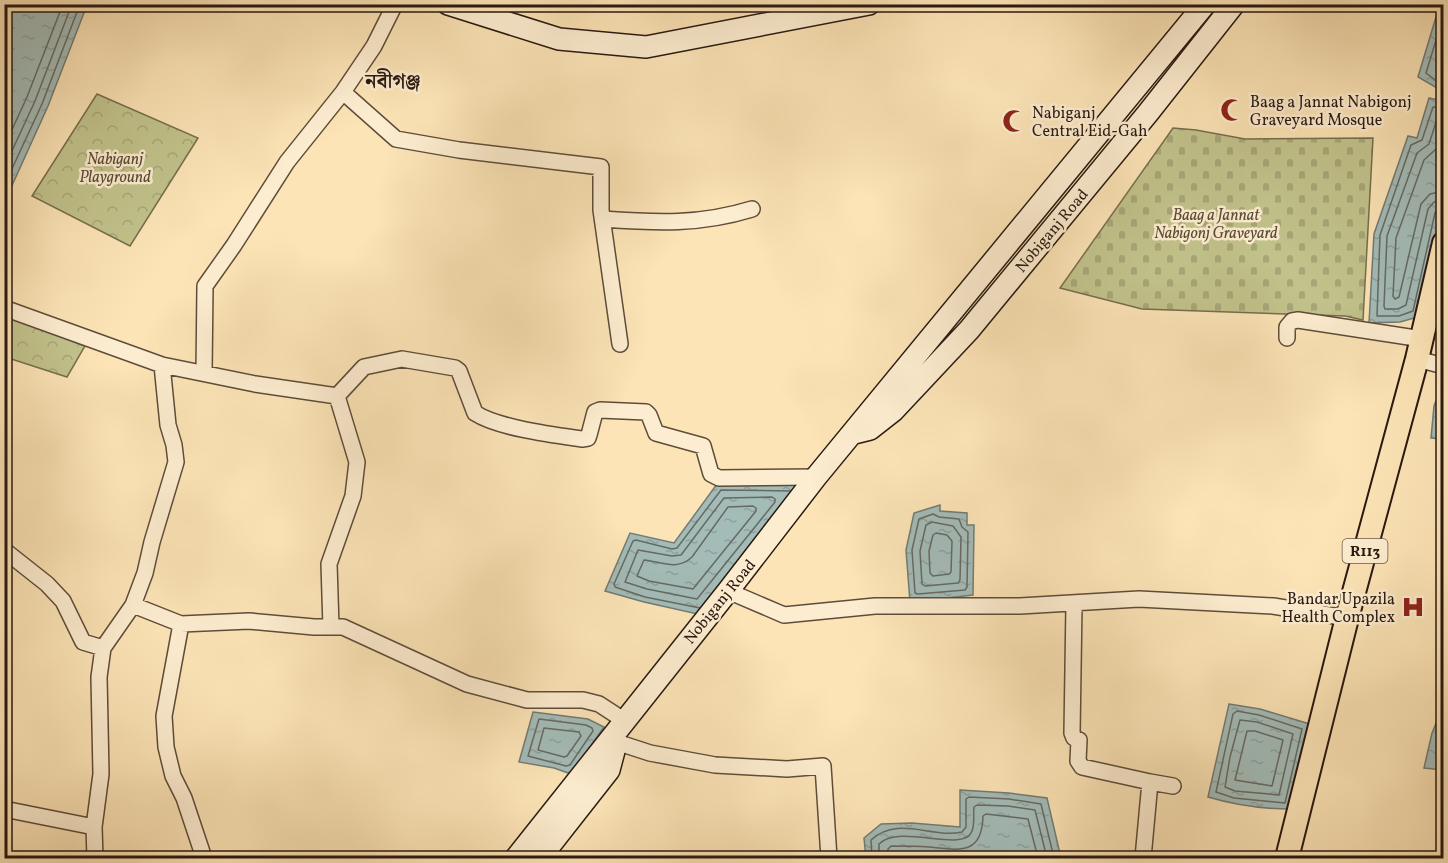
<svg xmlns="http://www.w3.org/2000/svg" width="1448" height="863" viewBox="0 0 1448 863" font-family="Vollkorn,'Noto Serif Bengali',serif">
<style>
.cemetery{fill:url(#cemetery-stones);stroke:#766e4e;stroke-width:1.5}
.park{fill:url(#park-crowns);stroke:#766e4e;stroke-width:1.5}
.water{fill:url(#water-ripples);stroke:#727b75;stroke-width:1.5}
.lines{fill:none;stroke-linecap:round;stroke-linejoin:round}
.shore{stroke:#666a64;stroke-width:1.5}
.minor-casing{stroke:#5e4c3a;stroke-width:18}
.secondary-casing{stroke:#291911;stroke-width:24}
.primary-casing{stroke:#291911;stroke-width:26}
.minor{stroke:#fdedd0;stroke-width:15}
.secondary{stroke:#fdedd0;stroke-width:21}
.primary{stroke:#fce4b6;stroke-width:22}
.labels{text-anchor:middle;stroke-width:5;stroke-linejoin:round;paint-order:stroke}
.shield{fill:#fdedd0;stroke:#69594a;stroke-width:1.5}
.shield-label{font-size:15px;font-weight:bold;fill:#291911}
.poi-label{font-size:16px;fill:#291911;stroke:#fdedd0;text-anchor:start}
.park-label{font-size:16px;font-style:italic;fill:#574c36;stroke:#fdedd0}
.street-label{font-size:16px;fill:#291911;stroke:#fdedd0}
.quarter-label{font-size:20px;font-weight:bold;fill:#291911;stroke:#fdedd0}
</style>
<defs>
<pattern id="cemetery-stones" width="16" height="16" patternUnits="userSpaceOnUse" patternTransform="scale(1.5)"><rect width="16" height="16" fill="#c2c38c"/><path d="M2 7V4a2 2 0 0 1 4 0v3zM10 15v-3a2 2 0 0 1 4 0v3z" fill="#a7a778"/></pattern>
<pattern id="park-crowns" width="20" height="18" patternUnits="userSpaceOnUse" patternTransform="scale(1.5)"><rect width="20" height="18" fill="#c2c38c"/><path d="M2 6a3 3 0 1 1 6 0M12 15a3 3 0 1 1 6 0" fill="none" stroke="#a7a778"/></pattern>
<pattern id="water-ripples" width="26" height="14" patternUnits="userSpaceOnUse" patternTransform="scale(1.5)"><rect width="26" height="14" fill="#a3bcb8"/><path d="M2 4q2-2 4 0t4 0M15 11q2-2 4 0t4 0" fill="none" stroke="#8ca19d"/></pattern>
</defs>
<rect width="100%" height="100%" fill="#fce4b6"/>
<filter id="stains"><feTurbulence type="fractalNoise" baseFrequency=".00333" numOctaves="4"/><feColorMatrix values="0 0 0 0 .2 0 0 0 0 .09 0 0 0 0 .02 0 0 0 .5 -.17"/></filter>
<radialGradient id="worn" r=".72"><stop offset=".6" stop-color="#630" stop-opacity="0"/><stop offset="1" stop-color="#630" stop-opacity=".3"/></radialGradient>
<path class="cemetery" d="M1173 128 1196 130 1245 139 1373 138 1363 320 1345 316 1142 309 1060 288Z"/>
<path class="park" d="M97 94 198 138 130 246 32 196Z
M4 314 85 346 67 377 5 357Z"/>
<path class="water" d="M5 4 87 5 48 106 5 201Z
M1441 5H1444L1443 88H1437L1418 77 1436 17Z
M1429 98 1443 101V201L1418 317 1400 322 1369 323 1374 234 1408 136 1417 138Z
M1443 382V439L1431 438 1434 406Z
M717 484 807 485 702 615 644 602 605 591 630 533 674 543Z
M940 505V511L967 513V525H974L973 595 910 602 906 550 914 513Z
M1229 704 1260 709 1310 724 1291 809C1263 809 1235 805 1208 797Z
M1443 707V770L1424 768 1432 733Z
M533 712 588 719 604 727 571 774 554 768 519 762Z
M960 790 1009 793 1047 798 1061 858H866L864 838 881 824 912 823 960 827Z"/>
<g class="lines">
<path class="shore" d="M1444 14 1426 73 1438 82H1444
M1444 107H1433L1422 140 1411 145 1380 235 1377 316H1399L1413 311 1435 213 1438 208 1444 207
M1444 114 1438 116 1429 144 1417 153 1387 236 1384 306 1385 309H1398L1406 305 1428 209 1434 202 1444 200
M1444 128 1436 149 1424 160 1396 238 1393 296 1395 299 1399 297 1421 204 1430 194 1444 191
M4 147 27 97 63 4
M4 168 35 101 72 4
M4 186 42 104 80 4
M772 497 775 499V502L697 599 647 589 625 582 638 550 672 556 681 555 724 498Z
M753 506 756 508V511L693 589 649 581 637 576 644 560C662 562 677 571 692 557L728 507Z
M933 514 939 517 959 519 962 527 968 532 967 587 965 590 918 594 915 593 912 550 919 519Z
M932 522 953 526 961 537 960 580 958 583 925 586 922 584 920 551 926 525Z
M936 533 947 535 952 541 951 572 949 574 933 576 930 573 929 551 933 535Z
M700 608 645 597 615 587 614 584 633 541 636 540 672 549 677 548 721 490 790 491
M1237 711 1259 715 1302 729 1285 803 1234 798 1216 792 1233 714Z
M539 719 586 725 592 728 593 731 570 765 566 766 528 756Z
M1240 720 1257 722 1293 734 1279 795 1235 791 1225 787 1230 757Z
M544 728 579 732 581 736 567 756 564 757 538 750Z
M1247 731H1255L1283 740 1272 786 1235 780Z
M872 858 871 840C898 815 932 839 962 832L966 827V799L969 797 1009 799 1041 804 1054 858
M879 858V844C900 823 964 854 972 831 975 824 973 814 974 807L977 805 1008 806 1035 810 1047 858
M888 858V849L891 846C904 846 916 846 929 847 959 850 982 856 983 816L986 814 1028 819 1038 858"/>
<g class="minor-casing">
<path id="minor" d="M343 92 396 139 459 150 601 167V210L620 344
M603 219C657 223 700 225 752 209
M4 308 162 365 255 384 337 396 364 367 402 359 455 368 459 371 475 413C498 428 554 435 582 439L588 438 589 435 595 412 600 410 646 412 649 415 656 433 703 446 711 474 719 478 816 477
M1287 338V327L1292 321 1298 320 1422 339
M1417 359 1444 366
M204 373 205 286 234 245 287 162 343 92 374 46 395 4
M4 550 47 584 63 601 83 642 103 648 99 677 101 774 94 827 95 858
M728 591 784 615 875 606H1020L1139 599 1273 606 1347 618
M1074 604 1072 733 1074 738 1079 740 1078 761 1082 767 1150 782 1143 858
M133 605 181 624 249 621 314 627H343L467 684 527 700H583L599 704 625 721
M181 624 164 716 166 747 173 776 184 798 204 858
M331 627 329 564 353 496 357 462 337 396
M103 648 133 605 145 573 152 542 176 462 174 445 168 425 162 365
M610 740 650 753 715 765 787 769 823 766 829 858
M1150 782 1173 786
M4 809 94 827"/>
</g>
<g class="secondary-casing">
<path id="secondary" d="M448 4 559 39 646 47 869 4
M854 433 870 429 893 411 969 330 1148 113 1234 4
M516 858 728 591 816 477 1205 4
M540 858 609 770 614 751 610 740"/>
</g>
<g class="primary-casing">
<path id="primary" d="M1287 858 1347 618 1417 359 1444 243"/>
</g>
<use href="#minor" class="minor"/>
<use href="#secondary" class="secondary"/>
<use href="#primary" class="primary"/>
</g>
<defs>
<g id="mosque-bare" transform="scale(1.8)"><path d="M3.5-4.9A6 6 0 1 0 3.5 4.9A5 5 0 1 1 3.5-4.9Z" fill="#8f2418" stroke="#fdedd0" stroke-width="2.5" paint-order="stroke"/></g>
<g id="hospital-bare" transform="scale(1.8)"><path d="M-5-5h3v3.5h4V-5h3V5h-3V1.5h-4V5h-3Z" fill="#8f2418" stroke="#fdedd0" stroke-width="2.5" paint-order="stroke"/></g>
</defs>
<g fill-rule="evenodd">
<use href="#mosque-bare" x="1232" y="110"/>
<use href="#mosque-bare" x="1014" y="121"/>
<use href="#hospital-bare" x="1413" y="607"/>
</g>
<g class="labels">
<rect class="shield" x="1342.5" y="539" width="45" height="24" rx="4.5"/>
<g class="shield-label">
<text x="1365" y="556">R113</text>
</g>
<g class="poi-label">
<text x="1250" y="107">Baag a Jannat Nabigonj<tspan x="1250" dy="18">Graveyard Mosque</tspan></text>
<text x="1032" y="118">Nabiganj<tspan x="1032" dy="18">Central Eid-Gah</tspan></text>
<text x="1395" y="604" text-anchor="end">Bandar Upazila<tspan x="1395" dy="18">Health Complex</tspan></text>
</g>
<g class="park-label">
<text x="115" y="164">Nabiganj<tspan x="115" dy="18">Playground</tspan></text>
<text x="1216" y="220">Baag a Jannat<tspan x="1216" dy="18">Nabigonj Graveyard</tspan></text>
</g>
<g class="street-label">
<text transform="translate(1051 230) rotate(-50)" y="6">Nobiganj Road</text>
<text transform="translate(719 601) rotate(-51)" y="6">Nobiganj Road</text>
</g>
<g class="quarter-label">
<text x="393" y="88">নবীগঞ্জ</text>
</g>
</g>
<rect width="1448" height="863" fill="none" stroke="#fce4b6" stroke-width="24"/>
<rect x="6" y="6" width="1436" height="851" fill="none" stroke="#291911" stroke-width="3"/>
<rect x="12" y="12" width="1424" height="839" fill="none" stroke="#291911" stroke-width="1.5"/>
<rect width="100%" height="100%" filter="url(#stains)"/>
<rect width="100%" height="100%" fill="url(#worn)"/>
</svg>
